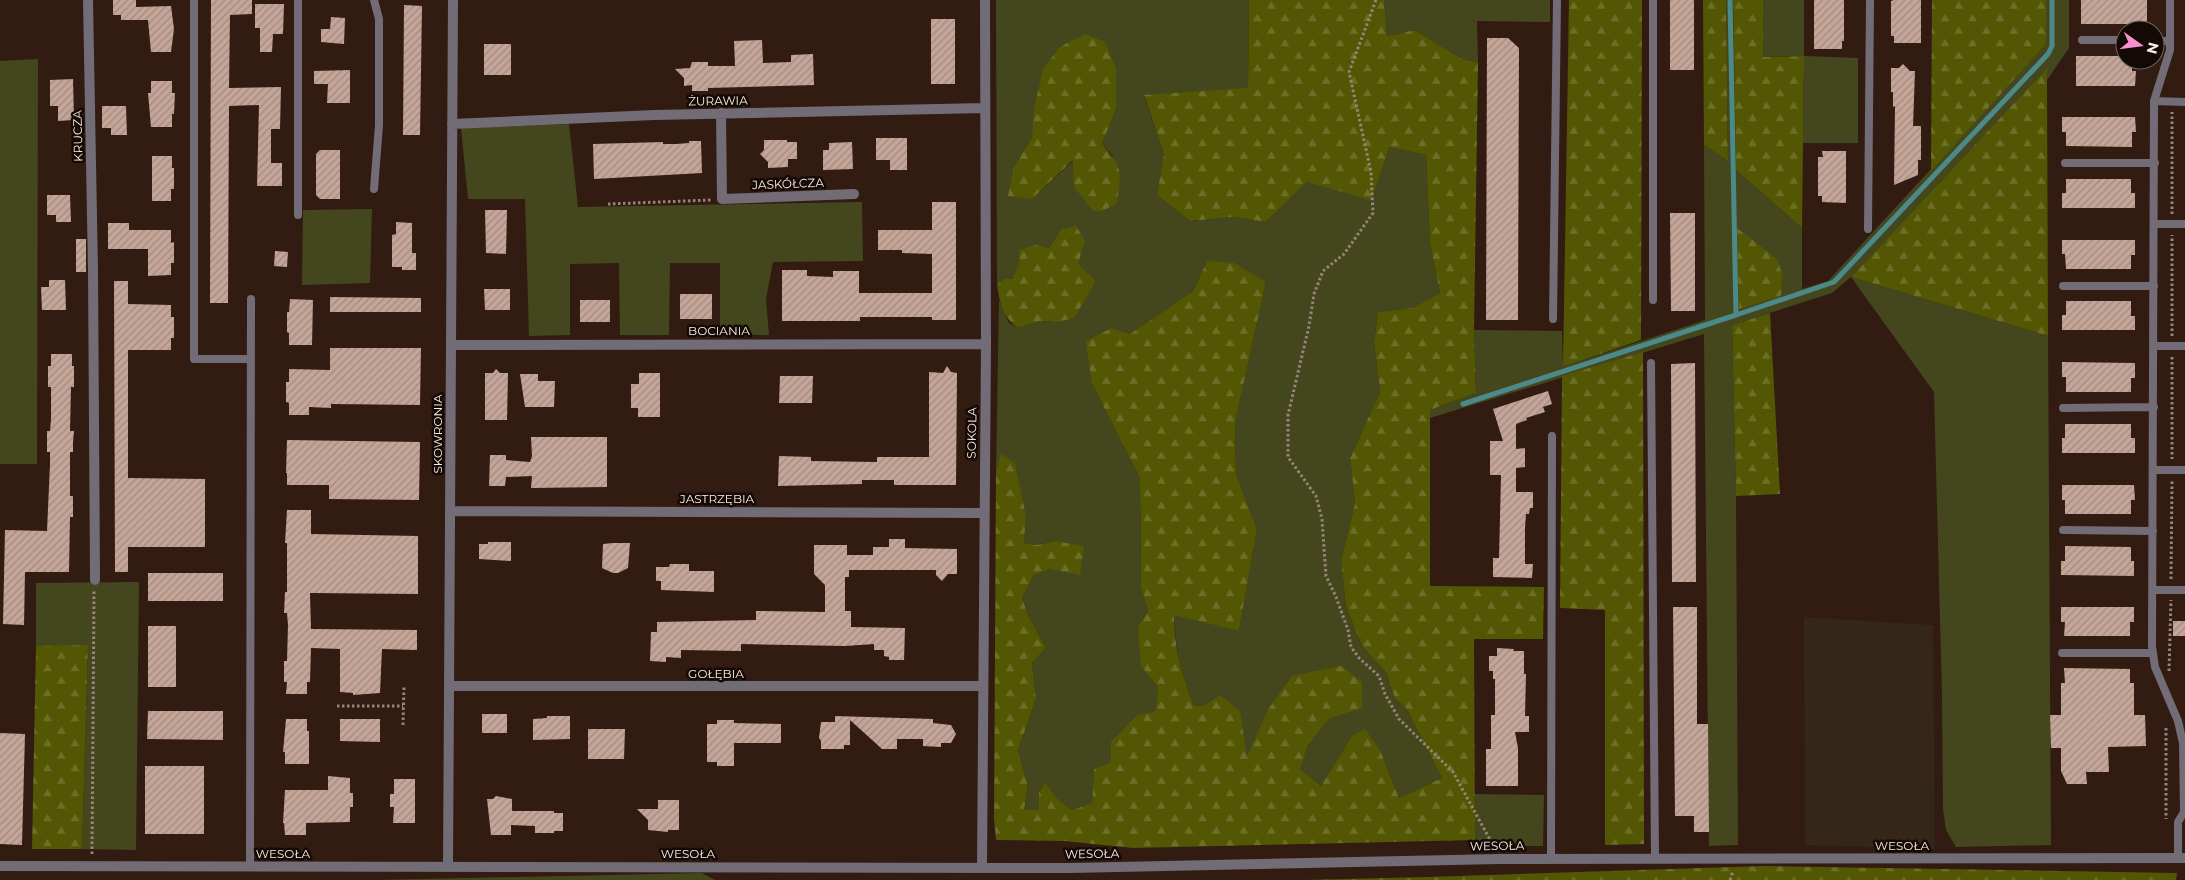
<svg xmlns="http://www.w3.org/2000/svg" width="2185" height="880" viewBox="0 0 2185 880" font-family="Montserrat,sans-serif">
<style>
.industrial{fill:#342619}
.green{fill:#44471e;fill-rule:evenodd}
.forest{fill:url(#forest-firs)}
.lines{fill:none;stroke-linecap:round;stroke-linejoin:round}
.stream{stroke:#4c8a8a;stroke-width:5}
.building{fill:url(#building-hatch)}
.path{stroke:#98847b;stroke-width:3;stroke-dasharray:2.5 2.5;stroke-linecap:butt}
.service{stroke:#726c77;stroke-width:8}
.minor{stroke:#726c77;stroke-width:10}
.labels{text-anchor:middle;stroke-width:5;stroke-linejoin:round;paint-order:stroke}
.street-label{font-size:12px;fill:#feede6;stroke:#130905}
</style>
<defs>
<pattern id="forest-firs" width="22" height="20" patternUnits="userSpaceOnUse" patternTransform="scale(1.25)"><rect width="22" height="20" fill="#535603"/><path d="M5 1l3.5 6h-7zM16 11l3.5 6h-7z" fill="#6d6f28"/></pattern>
<pattern id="building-hatch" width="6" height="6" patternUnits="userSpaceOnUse" patternTransform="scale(1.25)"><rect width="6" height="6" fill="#c4a598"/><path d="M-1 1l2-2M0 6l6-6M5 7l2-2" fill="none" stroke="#a0897f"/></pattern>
</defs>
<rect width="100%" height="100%" fill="#321b11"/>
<path class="industrial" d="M1804 617 1933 625 1935 849 1805 845Z"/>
<path class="green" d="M996 0H1249L1248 89 1144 96 1164 154 1157 195 1190 221 1234 217 1266 222 1307 182 1389 147 1426 155 1430 244 1440 293 1412 308 1378 312 1374 342 1380 392 1350 458 1355 503 1341 560 1346 607 1362 646 1387 674 1391 689 1396 700 1406 708 1442 778 1399 798 1381 752 1351 737 1321 786 1299 769 1308 745 1330 718 1267 711 1247 759 1206 705 1194 706C1180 672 1176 652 1174 614L1239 631 1257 529 1236 474 1235 423 1266 282 1207 261 1193 291 1130 334 1112 328 1092 384 1140 478 1141 588 1148 611 1138 626 1158 687 1155 712 1112 762 1094 769 1092 803 1072 810 1057 798 1045 782 1039 792V810L1024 811 1028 786 1018 750 1036 699 1032 663 1046 648 1028 615 1022 598 1034 575 1050 569 1055 541 1037 545 1024 543 1026 516 1001 453 996 472 999 300 1009 323 1018 328 1039 321 1054 322 1088 293 1096 281 1077 264 1085 241 1061 229 1049 248 1036 245 1019 264 1012 279 1005 278 997 284ZM1116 109 1102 144 1113 156 1074 160 1032 199 1014 167 1032 137Z
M1384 0H1550V22L1477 21 1478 62 1462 59 1415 30 1387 36Z
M1726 0H1733L1736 170 1802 228V289L1828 281 2046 44V0H2069V48L2047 80 2046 69 1851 277 2048 336 2051 845 1956 847 1946 830 1943 809 1942 695 1934 392 1851 277 1832 293 1732 325 1736 496 1738 845 1709 846 1704 334 1430 418V410L1476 393 1474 330 1562 331 1563 367 1705 320 1704 145 1728 161Z
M1763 0H1804V56L1858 58V143H1803L1804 56 1762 57Z
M38 59 37 464H0V61Z
M569 124 578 207 862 202 863 261 773 262 766 299 769 335H720V263H670L669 335H620L619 263 570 264V335L529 336 525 199H468L461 128Z
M372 209 370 283 302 285 303 210Z
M139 582 136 850 82 849 88 646H36V583Z
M1475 794 1544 795 1543 846H1475Z
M702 873 715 880H375Z"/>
<path class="forest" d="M1249 0H1384L1387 36 1415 30 1462 59 1478 62 1474 330 1476 393 1430 410V586L1544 587 1543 639H1474L1475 840 1133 848 1064 841 996 840 994 819 996 472 1001 453 1015 464 1026 516 1024 543 1037 545 1055 541 1084 546 1080 575 1050 569 1034 575 1022 598 1028 615 1046 648 1032 663 1036 699 1018 750 1028 786 1024 810H1039V792L1045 782 1057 798 1072 810 1092 803 1094 769 1111 762V742L1137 715 1155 712 1158 687 1141 666 1138 626 1148 611 1141 588 1140 478 1092 384 1086 341 1112 328 1130 334 1193 291 1207 261 1234 263 1266 282 1235 423 1236 474 1257 529 1239 631 1174 615C1175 651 1181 673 1194 706L1206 705 1220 695 1240 711 1247 757 1267 711 1292 676 1341 666 1362 682V708L1330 718 1308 745 1300 769 1321 786 1351 737 1365 729 1381 752 1399 798 1442 778 1406 708 1396 700 1391 689 1387 674 1362 646 1346 607 1341 560 1355 503 1350 458 1380 392 1374 342 1378 312 1412 308 1440 293 1430 244 1426 155 1389 147 1371 200 1307 182 1266 222 1234 217 1190 221 1157 195 1164 154 1144 95 1248 88Z
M1569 0H1642L1641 340 1563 367Z
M1703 0H1726L1728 161 1704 145Z
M1733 0H1763V57L1804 56 1802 228 1736 170Z
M1932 0H2046V44L1931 171Z
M1085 34 1105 42 1116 69V109L1102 144C1124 170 1121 171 1117 203L1103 211H1093L1074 187 1073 160 1032 199 1008 196 1014 167 1032 137 1034 109 1043 69 1060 47Z
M2047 68 2048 336 1851 277Z
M1076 226 1085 241 1078 264 1096 281 1074 318 1057 322 1039 321 1018 328C1003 318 999 301 997 284L1005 278 1012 279 1019 264V250L1036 245 1049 248 1061 229Z
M1737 228 1777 259 1782 274 1781 296 1739 309Z
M1770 313 1780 494 1736 496 1732 325Z
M1643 352 1644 844 1605 845V610L1560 608 1562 376Z
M88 645 82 849H32L36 646Z
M1763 866 2177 873 2176 880H1304L1428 877Z"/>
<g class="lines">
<path class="stream" d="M1730 0 1736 315 1834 282 2048 54 2052 46V0
M1463 404 1736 315"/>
</g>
<path class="building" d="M113 0H136V7L171 6 174 29 171 52H151L148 20H121V15H113Z
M211 0H252V14L230 15 229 88 281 87 280 129H271V163H282V186H257L259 105 229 106 228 303H210Z
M1670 0H1694V70H1670Z
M1814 0H1844V41H1842V49H1814Z
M1894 0H1921V43H1894V36H1891V1Z
M2081 0H2147V24H2081Z
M255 4H284L283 34H273L272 52H260V28H255Z
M404 5 422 6 420 135H403Z
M331 17 345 18 344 44 321 42V29H330Z
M931 19H955V84H931Z
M1487 38H1508L1519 48 1518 320H1486Z
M762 40 763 63 791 62V55L813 54 814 85 708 88V91H692V85L684 86V78L675 69 690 68 692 62H708V66H735L734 41Z
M484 44H511V75H484Z
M2076 56H2125V60H2132V71H2136L2135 86H2076Z
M1903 64 1910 71H1915L1913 126H1921V160H1918V175L1894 185 1895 106 1893 107V92H1891V68H1899Z
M350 70V103H327L328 84H314V71Z
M73 79 74 120 58 121V106H50V80Z
M151 81H172V93H175L174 114H172V127H151L148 93H151Z
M102 106H126L127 135H111V128H102Z
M2062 117H2135L2136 132H2132V147L2066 146V132H2062Z
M876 138H907V170H890V160H876Z
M764 140H787V142H797V159H788V167L768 168V162L760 154 764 150Z
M689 141H701L702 173 594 179 593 144 663 142V144H676L689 143Z
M852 142 853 169 823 170V150H829V143Z
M320 150H340V199H320L316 195V154Z
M1822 151H1846V203L1822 202V196H1818V157H1823Z
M152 156H172V168H174V189H171V201H152Z
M2066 179H2131V193H2135V208H2062V193H2066Z
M47 195H70L71 222H56V215H47Z
M932 202H956V320H932V317H860V321H782V270H807V276L833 277V271H859V293H932V254L902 253V250H878V230H932Z
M485 210H507L506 254 486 253Z
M1670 213H1695V311H1671Z
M396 222 412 223V253H416V270H402V267H392V235L396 234Z
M108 223H129V230H171V243L174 242V263H171V275L148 276V249H108Z
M76 239H86V272H76Z
M2062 240H2135V255H2131V269H2066L2065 254H2062Z
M275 251 288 252 287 267 274 266Z
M49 280H65L66 310H42L41 287H49Z
M114 281H128V304L171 305V317H174V338H171V350H128V478L205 479V547H128V572H115Z
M484 289H510V310H485Z
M680 294H712V319H680Z
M330 297 421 298V312H330Z
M290 299 313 300 312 345H289V333L287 332V312H289Z
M580 300H610V322H580Z
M2066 301H2131V316H2135V330H2062V315H2066Z
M330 348H421L420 405 331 404V408L309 407V415H289V403L286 402V382H289V369L330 370Z
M51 354H72V366H74V387H71L70 431H74L73 442V452H70V496H73V517H70L69 572H25L24 625 3 624 5 530 47 531 50 464V452H47V431H50L51 419V387H48V366H51Z
M2062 362 2135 363V378H2131V392H2066V377H2062Z
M1695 363 1696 582H1672L1671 364Z
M947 366 951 372 957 373 956 485H894V480H862V484L778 486 779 456 811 457V461L877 462V457H929V372L943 373Z
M496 369 500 373H508L507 420H485V373H493Z
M639 373H660V417H638V408H631V384H639Z
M520 374H538V381H555L554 407H525Z
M780 376H813L812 403H779Z
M1548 391 1552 404 1543 407 1545 412 1526 418 1527 420 1516 424V449L1525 448V467L1516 468V492H1533V508H1530L1529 514H1526L1525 528V564H1533L1532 578 1493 577V558H1499L1501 475H1490V441H1503L1493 409Z
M2065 424H2131V438H2135V453H2062V438H2065Z
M531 437H607V487L531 488 532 476 506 477 505 486H489L490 455H506V460L530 462 532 456Z
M287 440 420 442 419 500 329 499V485H287V473H286Z
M2062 485H2134L2135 500H2131V514H2065V500H2062Z
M287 510H311V534L418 536V594L310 593 311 629 417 630V650L382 649 380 693 353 695V693L340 692V649L311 648 310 682H307V694H286L287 682H284V661H287L288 625 287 613H284L285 592H287V543H285Z
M889 539H905V548L957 549V574H948L942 581 936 575V570H849V577H845V611H851V627L905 628 904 660H889V657L884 656V650H874V644L845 646 741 644V651L681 650V658L666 657V662L650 661 651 632H657V622L756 620V611L825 612V585L814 574V545H847V555H873V547H889Z
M488 542H511V561L479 559V544H488Z
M613 543H630L628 568 618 573H613L602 568 603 544Z
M2065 546 2131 547V561H2134V576L2061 575V561H2065Z
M670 564H689V571H714V592L661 590V581H656V567H669Z
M148 573H223V601H148Z
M1673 607H1697V724H1708L1709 832H1694V816H1675Z
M2061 607H2134V622H2130V636H2064L2065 622H2061Z
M2173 621H2185V636H2173Z
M148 626H176V687H148Z
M1497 648 1514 649 1513 651H1524V674H1526L1525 716H1529V732H1515L1518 748V786H1486V749H1491V715H1495V679H1493V671H1489V656H1497Z
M2064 668 2130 669V683H2134V715H2145L2146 746 2108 747 2109 772H2086L2087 784H2067L2061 771V748H2051L2050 715H2061V683H2065Z
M148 711H223V740L147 739Z
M482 714H507V733H482Z
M547 716H570V739L533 740V719L547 718Z
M835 716 933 719V723L951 725 956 734 951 743H941V747L923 746V739H897V749H882L850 720V745H844V749H821V741L819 738 821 722H835Z
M286 719H307V731H309V764H285V752H283Z
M340 719H380V742L340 741Z
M717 720H734V723L781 724V743H734V766H717V762H707V724H717Z
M588 729H625L624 759H588Z
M0 733 25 734 22 845 0 844Z
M145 766H204V834H145Z
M328 776 350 778V793H353V807H350V822L306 823V835H285L284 823H283L285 790H328Z
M394 779H415V823H393L394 807H390V794H394Z
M496 796 512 799V811H554V813H563V831H554V833H535V826L511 825V835H491L487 799H493Z
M658 800H679V830H668V832L648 830V820L637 809H658Z"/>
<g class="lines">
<path class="path" d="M1376 0 1349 72 1371 172 1373 213 1344 254 1323 271 1314 294 1309 326 1288 415V457L1316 496 1322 519 1326 576 1336 597 1348 630 1351 647 1359 658 1379 676 1385 694 1399 719 1453 772 1494 847
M608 204 711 200
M2172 214V112
M2172 336V235
M2172 357V459
M2171 579 2172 480
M2169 671 2171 600
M337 706H403
M403 725 404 687
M2166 728V819
M92 854 94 590
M1730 880 1733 871"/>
<path class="service" d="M194 0V359H251
M374 0 379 19V125L374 189
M1653 0V300
M2170 0V50L2154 101 2152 646 2155 667 2178 721 2183 743 2184 812 2178 822V858
M2082 40H2125
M2155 41H2169
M2154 101 2185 102
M2065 163H2155
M298 215V0
M2154 224H2185
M1868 229 1870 0
M2063 286H2154
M1553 319 1557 0
M2154 346H2185
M1651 363 1655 858
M2063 408 2154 407
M2153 470H2185
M2063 530 2153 531
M2153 590H2185
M2062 653H2153
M1551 858 1552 436
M250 867 251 299"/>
<path class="minor" d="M88 0 93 271 95 580
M721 113 722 199 854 194
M452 124 654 115 985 108
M451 345 986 344
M451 511 984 513
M449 686H983
M0 866 1070 868 1500 859 2185 858
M982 866 986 344 985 0
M448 867 453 0"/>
</g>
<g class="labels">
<g class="street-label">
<text transform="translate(718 101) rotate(-1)" y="4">ŻURAWIA</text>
<text transform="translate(78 136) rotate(-91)" y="4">KRUCZA</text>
<text transform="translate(788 184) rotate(-2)" y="4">JASKÓŁCZA</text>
<text x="719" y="335">BOCIANIA</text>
<text transform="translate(972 433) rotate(-89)" y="4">SOKOLA</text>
<text transform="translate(438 434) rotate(-90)" y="4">SKOWRONIA</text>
<text x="717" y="503">JASTRZĘBIA</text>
<text x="716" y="678">GOŁĘBIA</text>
<text transform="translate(1497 846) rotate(-1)" y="4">WESOŁA</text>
<text x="1902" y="850">WESOŁA</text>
<text x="283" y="858">WESOŁA</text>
<text x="688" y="858">WESOŁA</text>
<text transform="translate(1092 854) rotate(-1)" y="4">WESOŁA</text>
</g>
</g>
<g transform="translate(2140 45) rotate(104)"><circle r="24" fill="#130905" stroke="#71645f"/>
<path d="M0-4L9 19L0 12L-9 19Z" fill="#f790cd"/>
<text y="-8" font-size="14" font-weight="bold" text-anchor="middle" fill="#feede6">N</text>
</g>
</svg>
